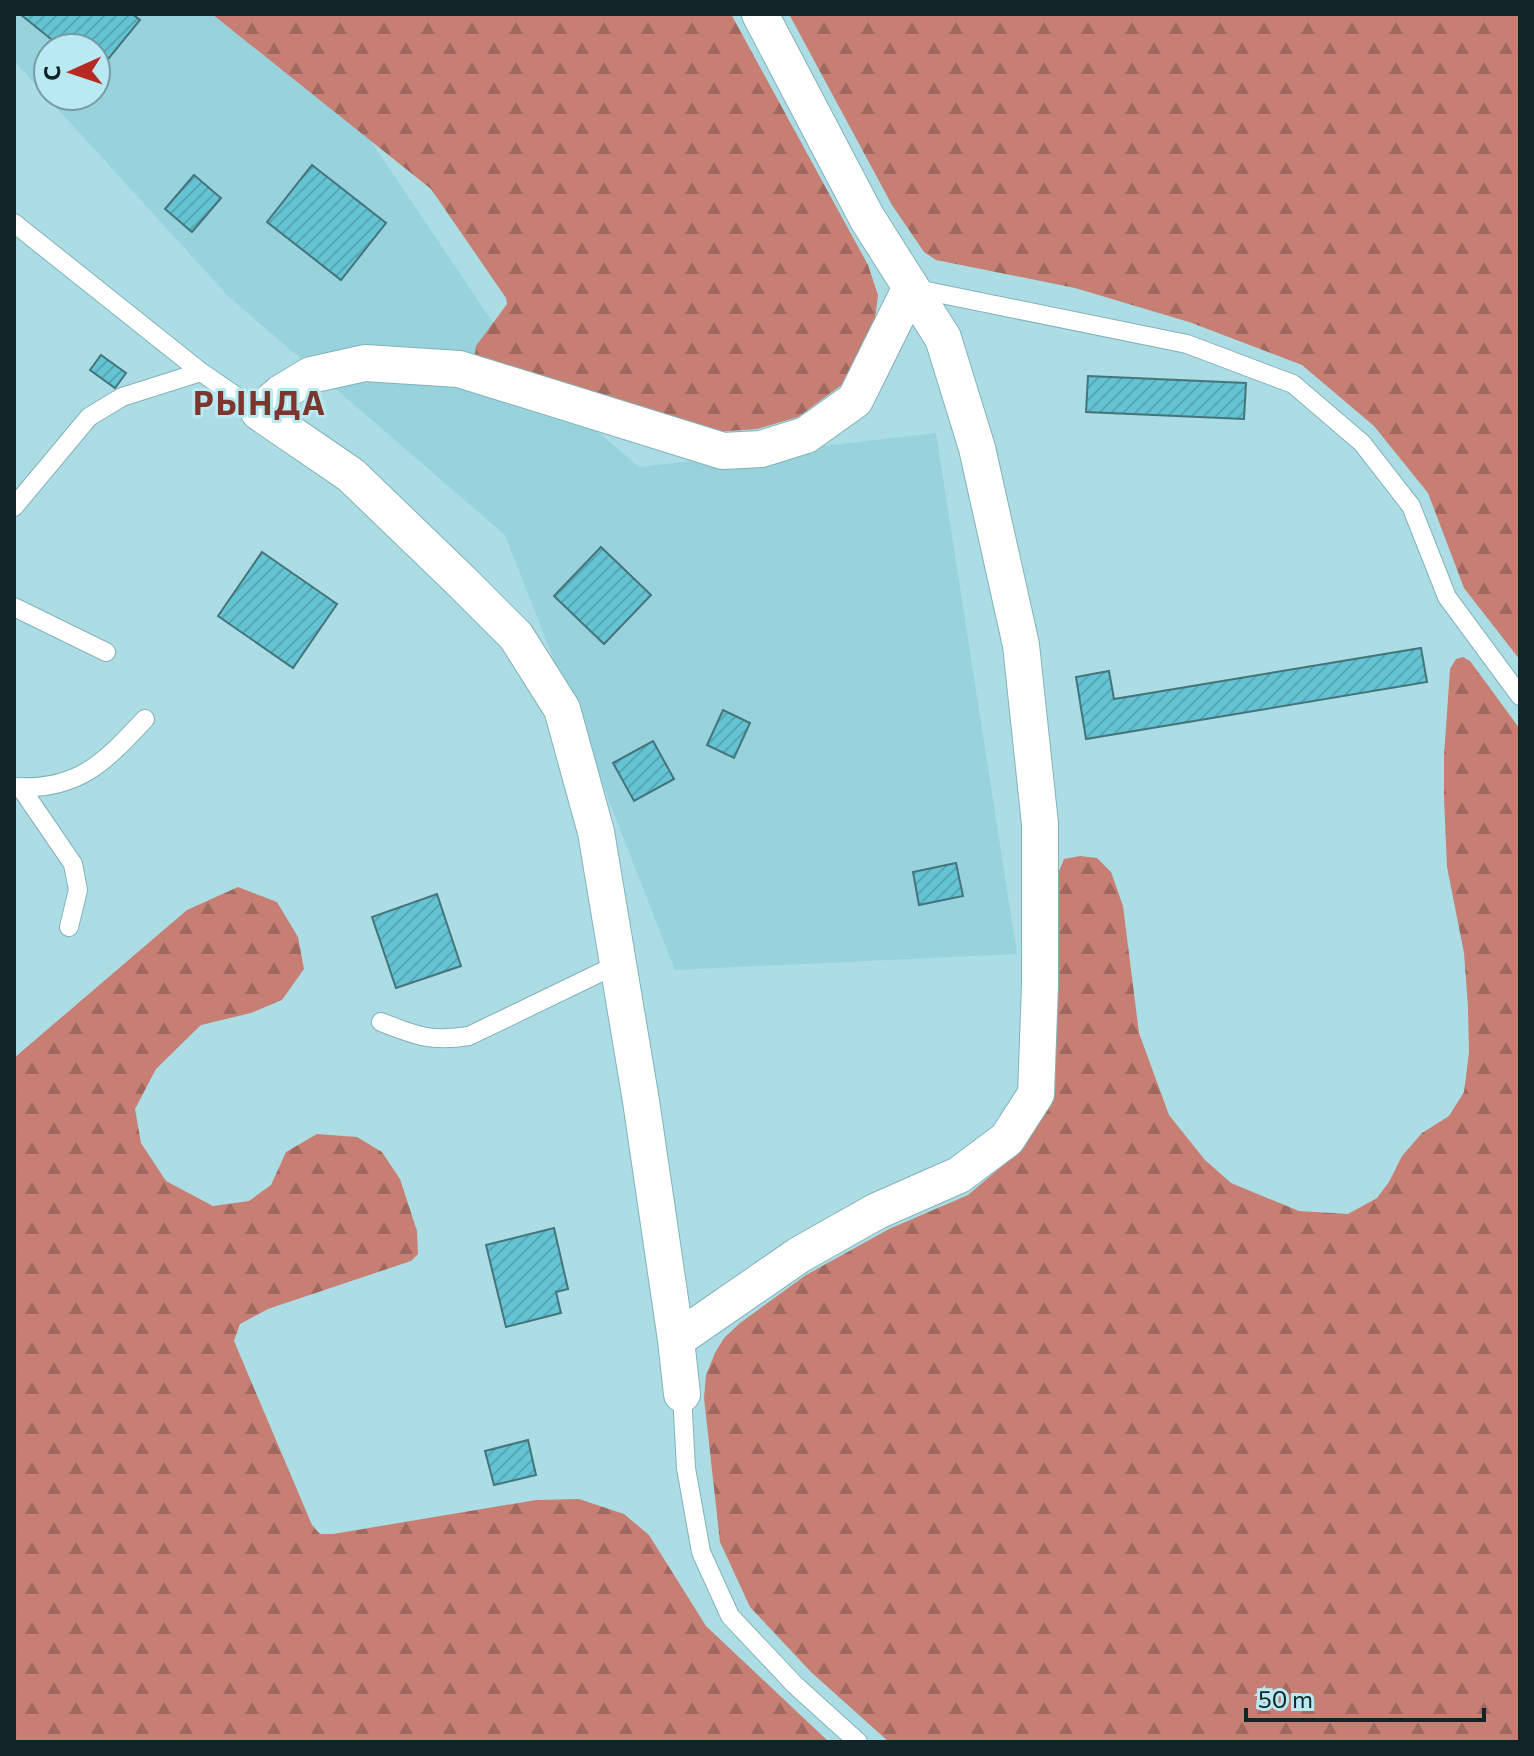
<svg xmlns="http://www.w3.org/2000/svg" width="1534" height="1756" viewBox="0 0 1534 1756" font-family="Commissioner,sans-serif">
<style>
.built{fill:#98d3dd;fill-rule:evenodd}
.forest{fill:url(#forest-firs)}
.building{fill:url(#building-hatch);stroke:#45747b;stroke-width:2}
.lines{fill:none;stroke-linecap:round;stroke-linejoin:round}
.service-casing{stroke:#82b2ba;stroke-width:20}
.minor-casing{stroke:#82b2ba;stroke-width:38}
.service{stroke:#fff;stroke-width:18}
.minor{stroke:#fff;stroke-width:36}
.labels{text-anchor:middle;stroke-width:6;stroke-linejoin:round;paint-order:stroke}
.district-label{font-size:32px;font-weight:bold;letter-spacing:2px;fill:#7c362e;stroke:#b9eaf2}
</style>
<defs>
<pattern id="forest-firs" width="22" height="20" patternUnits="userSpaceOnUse" patternTransform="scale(2)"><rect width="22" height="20" fill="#c77f74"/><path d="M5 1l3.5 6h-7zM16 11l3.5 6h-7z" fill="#a0685f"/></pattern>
<pattern id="building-hatch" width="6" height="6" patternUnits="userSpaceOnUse" patternTransform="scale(2)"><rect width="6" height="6" fill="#64c4d3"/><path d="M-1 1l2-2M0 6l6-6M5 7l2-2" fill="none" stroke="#56a8b5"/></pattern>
</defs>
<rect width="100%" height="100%" fill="#acdde5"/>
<path class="built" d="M14 14H275L294 27 523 367 639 467 936 433 1017 954 675 970 505 535 229 297 14 61ZM48 48H96V96H48Z"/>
<path class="forest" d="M212 14H731L868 265 878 295 875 319 843 384 798 417 757 429 716 432 481 361 475 354 476 346 507 304 506 298 431 189Z
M789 14H1520V660L1464 588 1428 493 1374 426 1302 365 1189 322 1075 288 936 260 924 252 892 205Z
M1463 657 1470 661 1520 729V1742H889L811 1672 750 1607 720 1542 704 1398 706 1375 715 1353 724 1338 740 1323 806 1275 889 1229 968 1195 1014 1156 1057 876 1064 859 1080 856 1097 858 1111 872 1123 906 1139 1033 1169 1115 1205 1160 1231 1183 1299 1211 1348 1214 1377 1198 1389 1182 1402 1156 1422 1133 1449 1116 1464 1092 1469 1052 1468 1007 1464 953 1447 867 1444 798V756L1450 669 1456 659Z
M238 887 277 902 298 937 304 969 282 1000 251 1013 201 1025 156 1069 135 1109 141 1143 166 1181 213 1206 249 1201 271 1185 286 1152 317 1134 357 1137 382 1152 400 1179 417 1231 418 1254 411 1261 268 1309 240 1324 234 1341 312 1525 320 1534H333L536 1500 579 1499 624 1514 649 1535 706 1626 829 1742H14V1058L187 910Z"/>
<path class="building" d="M20 14H132L140 20 96 74V48H62Z
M312 165 386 223 341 280 267 222Z
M194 175 221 198 192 232 165 209Z
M101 355 126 373 115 388 90 370Z
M1088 376 1246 383 1244 419 1086 412Z
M601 547 651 595 604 644 554 596Z
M262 552 337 604 293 668 218 616Z
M1421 648 1427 682 1086 739 1076 677 1109 671 1114 699Z
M723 710 750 723 734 758 707 745Z
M653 741 674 779 634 801 613 763Z
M956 863 963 896 919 905 913 872Z
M437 894 461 966 396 988 372 917Z
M554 1228 568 1289 556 1292 561 1313 506 1327 486 1245Z
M528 1440 536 1475 494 1485 485 1451Z"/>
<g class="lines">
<g class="service-casing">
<path id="service" d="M14 223 201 372 259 412
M912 288 1187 344 1293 384 1362 443 1411 506 1447 597 1520 696
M14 507 89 417 122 397 201 372
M14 607 106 652
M14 787C78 791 105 762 145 719
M21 788 73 864 78 890 69 927
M381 1022C416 1036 431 1042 469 1036L618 964
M682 1394 686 1468 701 1552 730 1616 795 1685 858 1742"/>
</g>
<g class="minor-casing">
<path id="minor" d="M676 1340 799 1255 877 1211 959 1175 1007 1139 1036 1094 1040 985V824L1021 645 977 448 943 338 867 218 760 14
M682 1394 676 1340 641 1101 596 832 562 709 516 636 462 582 351 475 259 412 281 393 311 375 365 363 459 369 723 451 761 449 806 435 855 400 911 287"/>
</g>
<use href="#service" class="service"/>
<use href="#minor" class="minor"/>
</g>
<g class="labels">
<g class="district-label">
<text x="260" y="415">РЫНДА</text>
</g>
</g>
<rect width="1534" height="1756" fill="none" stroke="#112427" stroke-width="32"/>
<g transform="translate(72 72) rotate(267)"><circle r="38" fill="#b9eaf2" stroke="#769ba1" stroke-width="2"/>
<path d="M0-6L14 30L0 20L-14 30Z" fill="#b72921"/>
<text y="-12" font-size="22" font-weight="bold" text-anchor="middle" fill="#112427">С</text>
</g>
<path d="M1246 1708v12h238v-12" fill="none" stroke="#112427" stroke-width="4"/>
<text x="1258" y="1708" font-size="24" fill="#112427" stroke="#b9eaf2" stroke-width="6" paint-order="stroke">50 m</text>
</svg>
